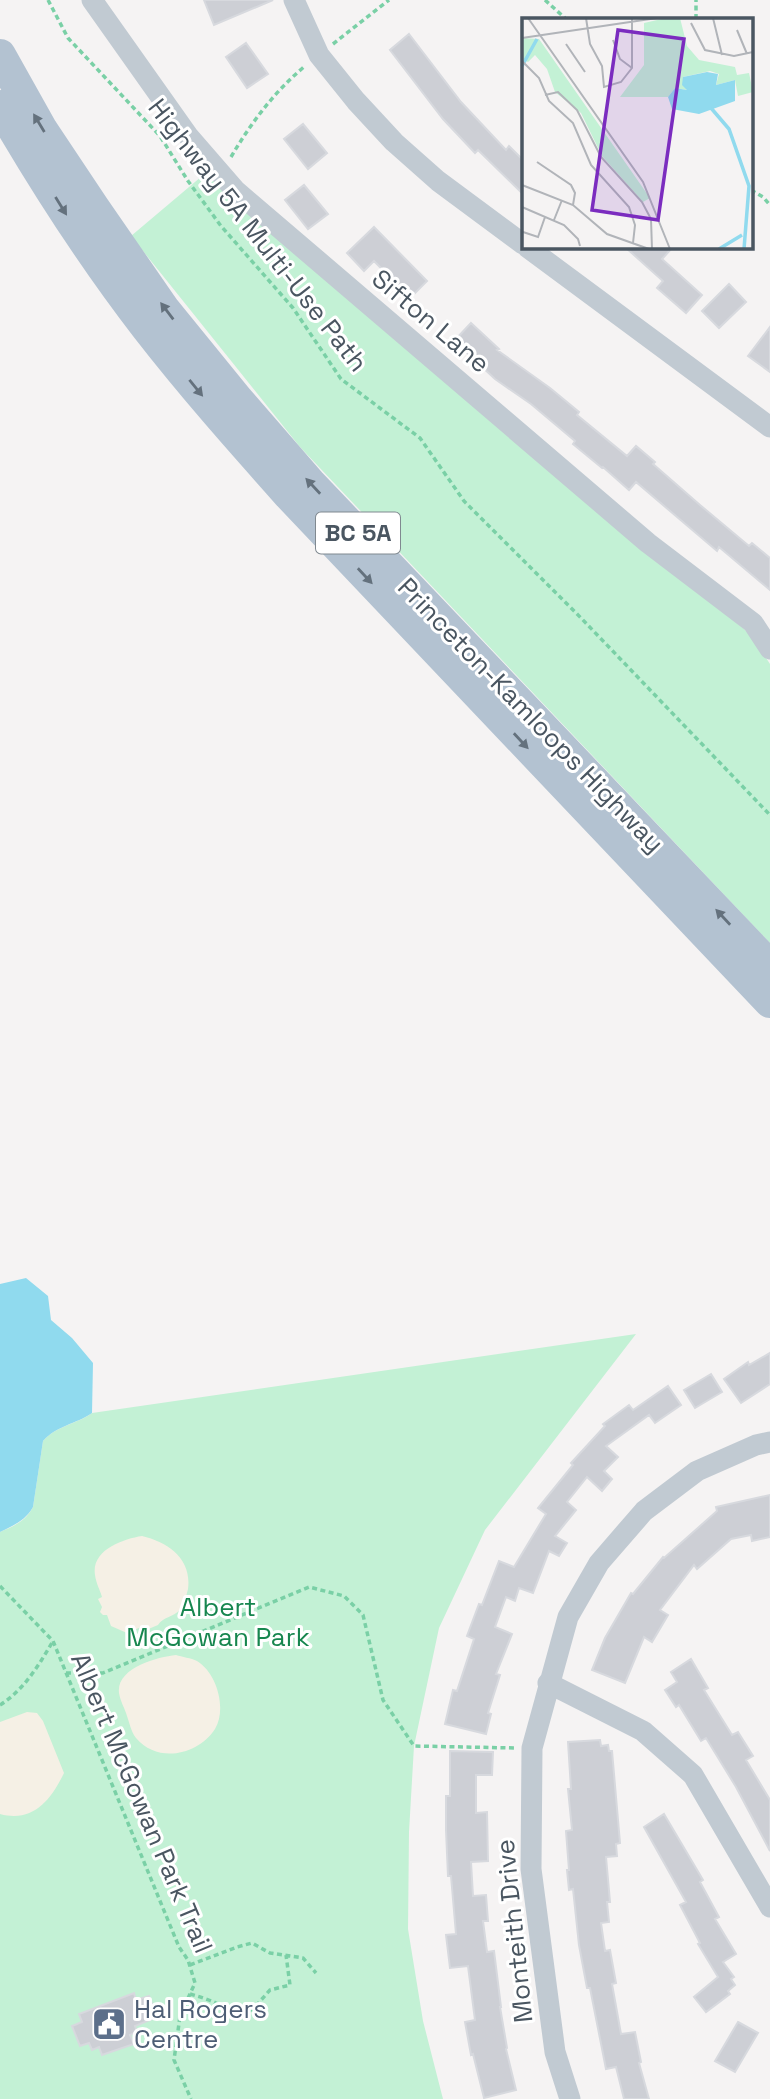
<svg xmlns="http://www.w3.org/2000/svg" width="770" height="2099" viewBox="0 0 770 2099" font-family="'Space Grotesk',sans-serif">
<style>
.green{fill:#c3f1d5}
.sand{fill:#f5f0e5}
.water{fill:#90daee}
.building{fill:#cdcfd5;stroke:#d7d9de;stroke-width:2}
.lines{fill:none;stroke-linecap:round;stroke-linejoin:round}
.path{stroke:#7ad0a6;stroke-width:3.5;stroke-dasharray:5 3.5;stroke-linecap:butt}
.street{stroke:#c1cad2;stroke-width:21}
.primary{stroke:#b3c2d1;stroke-width:32}
.oneway{fill:#64717d}
.labels{text-anchor:middle;stroke-width:6;stroke-linejoin:round;paint-order:stroke}
.shield{fill:#fff;stroke:#808990;stroke-width:2}
.shield-label{font-size:24px;font-weight:bold;fill:#4a5661}
.street-label{font-size:26px;fill:#4a5661;stroke:#fff}
.park-label{font-size:26px;fill:#17864f;stroke:#fff}
.service-label{font-size:26px;fill:#4e5e75;stroke:#fff;text-anchor:start}
.inset-river{fill:none;stroke:#90daee;stroke-width:3.5}
.inset-road{fill:none;stroke:#b1b4b9;stroke-width:2}
.view{fill:#7b2cbf;fill-opacity:0.15;stroke:#7b2cbf;stroke-width:3.5}
.inset-edge{fill:none;stroke:#4a5661;stroke-width:3.5}
</style>
<rect width="100%" height="100%" fill="#f5f3f3"/>
<path class="green" d="M208 171 751 635 770 664V943L300 447 131 236Z
M636 1334 485 1530 439 1628 414 1746 409 1832 408 1929 423 2021 443 2099H0V1532C14 1526 26 1521 33 1507L43 1441C56 1426 77 1424 92 1413Z"/>
<path class="sand" d="M142 1536C168 1542 192 1559 188 1589 186 1596 185 1604 180 1610 173 1617 163 1617 158 1625L146 1630 141 1627 127 1633 111 1626 107 1615H103L100 1612 102 1607 98 1599 102 1597C100 1590 96 1583 95 1575 91 1550 123 1539 142 1536Z
M176 1655C182 1657 191 1658 197 1661 217 1673 227 1709 215 1729 198 1755 158 1764 136 1738 131 1732 129 1721 126 1713 124 1707 120 1700 119 1693 116 1668 157 1657 176 1655Z
M27 1712 37 1713 43 1721 64 1773C51 1800 33 1823 0 1814V1722Z"/>
<path class="water" d="M26 1278 48 1296 51 1320 72 1338 93 1363 92 1413C76 1424 56 1426 43 1441L33 1507C25 1521 14 1525 0 1532V1284Z"/>
<path class="building" d="M204 0H273L214 25Z
M409 34 461 102 506 150 509 146 523 160V194L478 150 475 153 443 119 390 50Z
M246 43 268 74 247 88 226 57Z
M303 124 327 153 308 169 284 139Z
M304 185 328 214 308 229 285 200Z
M374 227 427 281 410 298 374 261 364 271 347 253Z
M625 247H673L662 259 702 295 686 313 657 288 663 281Z
M729 284 746 302 719 328 702 311Z
M471 323 499 349 497 350 550 388 579 412 577 415 627 456 636 446 655 462 653 464 700 505 749 546 752 543 770 558V590L719 547 717 551 636 482 629 490 603 467 602 468 573 444 575 441 531 404 495 379 454 341Z
M770 327V372L748 356Z
M770 1353V1384L741 1403 724 1379 748 1362 749 1365Z
M711 1374 722 1392 695 1408 684 1390Z
M668 1386 681 1405 655 1423 649 1415 606 1446 618 1457 604 1471 612 1479 602 1491 587 1477 567 1502 576 1510 555 1536 567 1543 559 1556 549 1551 533 1593 519 1588 515 1601 506 1597 495 1627 512 1634 496 1674 500 1675 488 1713 491 1714 486 1734 445 1724 453 1690 457 1691 474 1639 467 1636 479 1604 482 1605 499 1561 514 1567 546 1514 538 1508 573 1465 571 1463 605 1426 603 1424 629 1405 633 1410Z
M770 1495V1537L752 1541 751 1535 731 1539 697 1569 694 1565 660 1610 668 1615 652 1642 644 1637 625 1683 592 1670 605 1638 631 1593 633 1594 663 1557 664 1558 717 1511 716 1507Z
M691 1659 708 1688 704 1690 732 1735 738 1732 753 1756 746 1760 770 1800V1851L736 1787 706 1738 701 1741 679 1705 676 1707 665 1690 677 1682 671 1672Z
M600 1740 601 1746 608 1745 609 1751H612L620 1843 616 1844 617 1856 606 1857 610 1902H607L609 1922 601 1923 605 1951 610 1950 616 1983 612 1984 621 2034 635 2032 641 2062 639 2063 649 2099H624L616 2067 606 2069 590 1988H587L579 1945 573 1889 569 1890 567 1870H569L566 1831 572 1830 568 1789H571L568 1742Z
M450 1751 493 1752 492 1775H476V1813L487 1812 488 1861 471 1862 473 1896 486 1895 488 1921H483L487 1952 494 1951 501 2007H500L507 2048 506 2049 516 2090 484 2098 473 2054 471 2055 465 2022 475 2020 468 1966 450 1968 446 1935 456 1934 451 1876H448L446 1830V1796H450Z
M664 1814 703 1880 700 1882 719 1917 715 1919 736 1954 723 1962 734 1977 731 1979 735 1985 728 1991 730 1994 706 2012 694 1997 718 1977 698 1944 700 1943 680 1905 686 1902 644 1827Z
M134 1993 136 2000 149 1996 157 2017 135 2026 137 2032 130 2035 134 2044 102 2055 99 2047 92 2050 89 2043 80 2046 72 2026 82 2022 79 2014Z
M738 2022 758 2033 735 2072 715 2061Z"/>
<g class="lines">
<path class="path" d="M48 0 68 38 160 136 188 181 221 226 293 308 341 379 420 438 464 501 582 619 770 815
M545 0 566 19
M696 19V0
M333 44 389 0
M231 157C251 123 274 92 305 66
M751 190 763 197 770 205
M0 1586 53 1641 179 1947 188 1960 195 1983 180 2016 174 2060 191 2099
M66 1673H103L309 1587 344 1596 363 1615 383 1700 414 1746 516 1748
M0 1705C24 1690 39 1665 53 1641
M190 1965 237 1947 252 1943 270 1953 303 1958 316 1973
M190 1994C207 1999 223 2003 234 2018L243 2015 254 2008 270 1990 290 1985 286 1955"/>
<path class="street" d="M92 0 189 137 235 190 648 543 753 623 770 649
M294 0 319 55 356 101 394 142 438 181 523 244
M527 247 770 427
M548 1683 643 1731 693 1775 770 1907
M570 2099 555 2052 531 1869 532 1748 568 1617 599 1563 644 1511 697 1471 756 1445 770 1442"/>
<path class="primary" d="M0 55 42 130 94 208 164 309 238 400 310 483 770 966
M0 106C44 182 93 258 147 328 192 386 240 440 289 495L770 1002"/>
</g>
<defs><path id="oneway-solid" d="M-6-.8H1V-3.2L6.5 0L1 3.2V.8H-6Z" transform="scale(1.75)"/></defs>
<g class="oneway">
<use href="#oneway-solid" transform="translate(39 123) rotate(-121)"/>
<use href="#oneway-solid" transform="translate(61 206) rotate(58)"/>
<use href="#oneway-solid" transform="translate(167 311) rotate(-127)"/>
<use href="#oneway-solid" transform="translate(196 388) rotate(51)"/>
<use href="#oneway-solid" transform="translate(313 486) rotate(-133)"/>
<use href="#oneway-solid" transform="translate(365 576) rotate(47)"/>
<use href="#oneway-solid" transform="translate(521 741) rotate(47)"/>
<use href="#oneway-solid" transform="translate(723 917) rotate(-133)"/>
</g>
<defs>
<g id="civic-square" transform="scale(1.75)"><rect x="-9" y="-9" width="18" height="18" rx="4" fill="#5c6f8a" stroke="#fff"/><path d="M-.6-6.5H3V-4.5H.6V-3L4-1V1h2V6H-6V1h2V-1L-.6-3ZM-1.2 2.5V6h2.4V2.5Z" fill="#fff"/></g>
</defs>
<g fill-rule="evenodd">
<use href="#civic-square" x="109" y="2024"/>
</g>
<g class="labels">
<rect class="shield" x="316" y="512.5" width="84" height="41" rx="5"/>
<g class="shield-label">
<text x="358" y="541">BC 5A</text>
</g>
<g class="street-label">
<text transform="translate(258 235) rotate(52)" y="9">Highway 5A Multi-Use Path</text>
<text transform="translate(431 321) rotate(40)" y="9">Sifton Lane</text>
<text transform="translate(531 715) rotate(46)" y="9">Princeton-Kamloops Highway</text>
<text transform="translate(142 1803) rotate(67)" y="9">Albert McGowan Park Trail</text>
<text transform="translate(514 1931) rotate(-96)" y="9">Monteith Drive</text>
</g>
<g class="park-label">
<text x="218" y="1616">Albert<tspan x="218" dy="30">McGowan Park</tspan></text>
</g>
<g class="service-label">
<text x="134" y="2018">Hal Rogers<tspan x="134" dy="30">Centre</tspan></text>
</g>
</g>
<g transform="translate(522 18)">
<rect width="231" height="231" fill="#f5f3f3"/>
<path d="M144 0H158L165 28 177 42 213 49 215 57 227 55 231 74 216 78 213 62 194 67 197 56 188 53 161 59 165 72 153 70 146 79H98L122 47V5ZM0 20 17 21 128 180 121 184 80 138 59 95 33 74 25 51 13 37 6 44 0 41Z" fill="#c3f1d5"/>
<path d="M185 54 196 56 194 67 213 62V83L177 96 150 91 146 79 153 70 165 72 160 67 161 59Z" fill="#90daee"/>
<path class="inset-river" d="M0 48 15 21M189 90 207 111 227 168 222 231M197 231 220 217"/>
<path class="inset-road" d="M6 0 121 164 148 231M16 0H51M64 0 68 26 80 48 82 69 99 64 110 50V0M191 0 200 37M169 5 183 32 212 38 231 34M215 12 225 36M0 20 135 0M91 22 98 41 110 50M44 26 63 54M0 43 17 60 27 83 51 105 69 147 107 189 113 207 111 225M23 77 36 74 55 92 79 139 120 184 129 201 130 231M15 144 49 167 53 175 51 187M0 167 51 187 85 216 127 231M0 189 42 207 56 221 58 228M32 202 40 182M1 214 16 219 23 199"/>
<path class="view" d="M96 12 162 21 136 202 70 192Z"/>
<rect width="231" height="231" class="inset-edge"/>
</g>
</svg>
